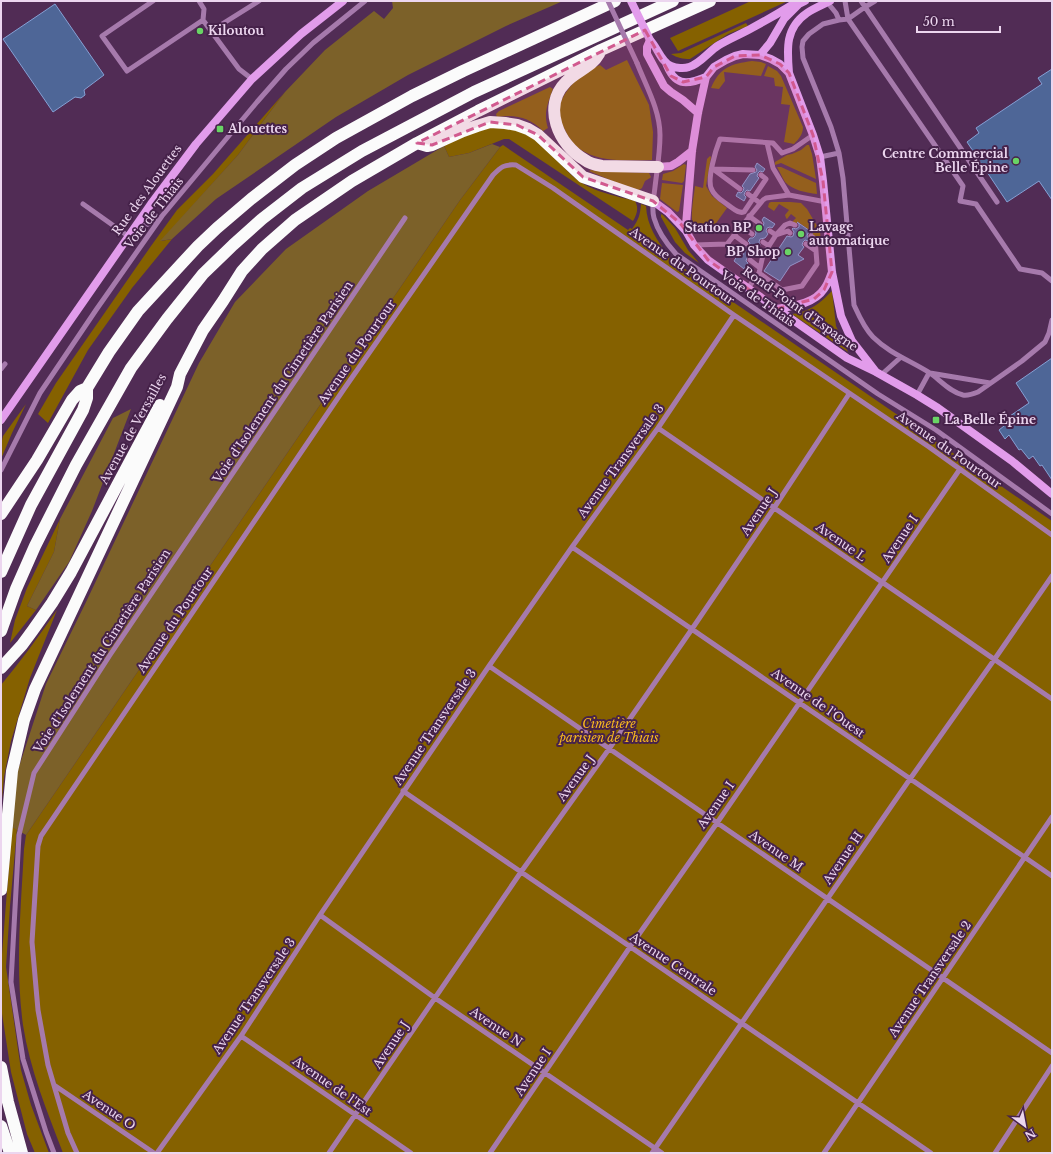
<svg xmlns="http://www.w3.org/2000/svg" width="1053" height="1154" viewBox="0 0 1053 1154" font-family="'Libre Baskerville',serif">
<style>
.green{fill:#856100}
.forest{fill:#7c6129}
.building{fill:#4e6697;stroke:#85a0d4}
.lines{fill:none;stroke-linecap:round;stroke-linejoin:round}
.lane{stroke:#a67aac;stroke-width:5}
.secondary{stroke:#e29ceb;stroke-width:8}
.highway{stroke:#fbfbfb;stroke-width:12}
.lane-bridge{stroke:#a67aac;stroke-width:5}
.secondary-bridge{stroke:#e29ceb;stroke-width:8}
.marked{fill:#d15a8f;fill-opacity:0.2;stroke:#d15a8f;stroke-width:3;stroke-dasharray:8 5;stroke-linejoin:round}
.poi-dot{fill:#69d465;stroke:#46224a;stroke-width:1.5}
.labels{text-anchor:middle;stroke-width:4;stroke-linejoin:round;paint-order:stroke}
.poi-label{font-size:12px;font-weight:bold;fill:#ecd6ef;stroke:#46224a;text-anchor:start}
.street-label{font-size:12px;fill:#ecd6ef;stroke:#46224a}
.park-label{font-size:12px;font-style:italic;fill:#fabb1e;stroke:#46224a}
</style>
<rect width="100%" height="100%" fill="#512c55"/>
<path class="green" d="M751 1H788L678 51 670 38Z
M746 23 748 26 728 34 690 59C683 59 677 58 671 54L681 53Z
M627 60 649 105 653 132 652 160C630 160 605 163 585 152 576 148 569 139 565 130 561 123 559 116 559 109 560 97 574 81 583 74 588 70 594 68 600 65L606 70Z
M752 61 761 62 766 64 761 76 724 72 725 81 719 89 711 88C720 67 731 64 752 61Z
M768 66 777 71 781 76 803 127C803 134 799 139 794 144L784 142 790 105 781 104 783 87 775 86 774 78 764 76Z
M550 87 553 89C548 103 543 113 548 128L543 131C530 118 516 114 497 117L496 114 499 111Z
M285 92 238 155 161 241 172 239 132 288 88 350 48 423 38 414 56 383 151 246 177 210 213 174Z
M489 128C498 128 507 128 516 130 538 133 559 165 575 178 590 191 616 196 635 201 639 208 637 214 633 221L509 139H504L469 153 449 157 444 146 457 138Z
M503 145 628 230 630 228 632 229C639 219 640 215 641 204L646 206C647 226 657 241 670 257L669 258 1052 521V1153H63C47 1111 30 1070 23 1025 15 967 21 907 24 849L26 835 460 200 500 147Z
M807 145H809L812 154 816 179 781 163 775 165V162L787 155 792 154 801 150Z
M710 156 711 157 706 186 712 196 727 208 714 226 722 231V233L697 229C695 227 693 227 693 224 690 216 694 196 695 186L703 188 707 159Z
M684 164 686 165 684 181 682 183 662 180 663 174 673 171Z
M777 167H781L816 183 817 194C807 193 792 190 785 182 782 177 780 172 777 167Z
M591 170 599 171 649 173 651 177 650 178 645 181 642 188 639 190 617 183 589 171Z
M662 183 683 185 679 211 677 212 660 199Z
M771 202H790L801 203 807 209 820 231 821 245H819L817 239 812 235 813 233 798 222 796 224 792 222 796 218 791 214 787 219 786 218 785 215 789 210 779 204 774 211 768 207 769 203Z
M661 214 663 215 675 228 688 250 699 263 685 253 675 242 661 217Z
M832 291 836 326 848 352 792 314C811 311 819 304 832 291Z
M26 404 12 433 1 459V445L3 436Z
M60 519 54 552 27 606 36 610 10 643 15 620 27 588Z
M57 610 30 678 11 741 4 777 1 809V685C21 661 39 636 57 610Z
M12 827 17 829 10 906 6 967 21 1070 31 1105 49 1153H35L27 1134 11 1072 1 1007V967Z"/>
<path class="forest" d="M392 1H563L506 26 408 75 336 117 216 199 172 239 160 241 238 155 285 92 325 50 374 11 384 19 393 8Z
M492 144 500 147 460 200 26 835 12 827 17 773 46 684 87 600 199 363 235 302 286 249 368 191 444 146 449 157 469 153Z
M131 409 92 511 69 562 36 610 27 606 54 552 60 519 113 418Z"/>
<path class="building" d="M55 4 104 75 84 90 85 95 81 98 75 97 53 112 3 39Z
M1052 69V200L1039 181 1007 202 967 142 979 133 976 128 1042 84 1038 78Z
M757 163 765 169 763 172 760 171 758 173 757 176 759 178 750 191 747 190 745 192 744 195 746 197 744 201 736 196 738 192 741 193 743 191 744 188 742 186 750 174 756 172 757 170 755 167Z
M764 217 775 224 772 228 770 227 767 228 766 231 768 234 765 238 760 239 759 242 760 245 758 248 756 247 753 249 752 251 754 254 752 257 749 256 747 258 746 261 748 263 744 269 734 261 737 256 741 257 743 255 744 252 742 250 744 247 747 248 749 246 750 243 748 241 750 238H753L755 236 756 233 755 231 757 227 761 228 763 226 764 223 762 220Z
M797 222 813 233 811 232 808 233 807 236 809 239 808 241 805 240 803 242 802 245 804 247 798 255 804 259 790 266 780 281 764 271 787 236 791 237 793 236 794 232 792 229 793 228 796 229 799 227V224Z
M1052 358V480L1042 465 1040 466 1033 456 1029 459 1021 449 1019 450 1009 435 1005 439 999 430 1009 422 1007 418 1029 403 1016 383Z"/>
<g class="lines">
<path class="lane" d="M153 1 102 36 127 71 203 20
M199 1 204 9 203 20 211 31 239 69 252 79
M845 1 848 19 963 186 960 201 976 204 1020 269 1042 273 1052 281
M861 1 997 202
M875 1 865 7 848 19 839 20 823 24 809 34 803 41 802 47 803 58 831 127 839 153 843 178 854 305C859 316 864 328 873 337 889 353 911 361 930 373 940 380 950 392 963 395 968 396 973 394 978 392L1022 361 1045 342 1049 333 1052 320
M827 2 836 13 839 20
M211 31 259 1
M637 63C646 86 660 110 660 135 660 153 657 170 655 187 654 197 651 208 654 218 658 232 666 243 676 254L878 394 936 430 1052 514
M767 143 773 168 789 195 826 202
M820 157 839 153
M712 169 753 170
M713 169 740 189
M761 175 766 179 744 212C738 214 733 208 728 205 723 201 715 197 712 190 706 181 716 149 720 139L773 143 782 153 793 149 813 135
M748 194 760 203
M83 204 128 236
M749 216 760 224
M741 226 752 234
M770 231 776 235
M133 232 159 218
M734 235 746 244
M776 235 788 231 790 233
M811 236 815 239 816 251
M763 242 769 246
M727 244 763 200 766 198 789 195
M694 245 727 244 740 253
M756 251 763 255
M750 260 760 268
M759 273 782 290 802 286 817 264 816 251 806 244
M748 288 759 273 763 255 776 235 785 225 790 223 795 225
M1 369 5 364
M930 373 990 383
M881 375 901 357
M917 395 929 373
M658 428 1052 699
M1 470 40 393 96 310 162 216 257 102 286 69 313 43 365 1
M572 547 1052 876
M489 666 1052 1053
M403 791 931 1153
M320 915 435 998 662 1153
M241 1036 411 1153
M54 1085 154 1153
M54 1153 46 1132 23 1059 11 982 19 835 34 773 110 655 405 218
M77 1153 68 1133 48 1065 38 1010 32 942 38 846 41 836 344 389 493 175C501 167 504 164 516 165L553 188 734 315 929 447 1052 535
M157 1153 241 1036 320 915 489 666 572 547 658 428 734 315
M329 1153 521 872 609 749 692 629 774 508 849 394
M490 1153 630 947 717 823 960 469
M652 1153 910 779 994 660 1052 576
M824 1153 1052 817
M995 1153 1052 1066"/>
<path class="secondary" d="M760 55 770 43 784 19 798 5
M666 63C674 85 685 86 706 77
M789 73C787 49 785 28 807 13 814 8 822 5 830 1
M698 113 683 100 671 92 664 86 647 54V47L650 40C658 48 661 62 671 66 676 68 684 69 689 67 700 64 709 51 719 45 729 39 741 34 752 28 765 21 779 13 792 5L799 4 805 1
M658 167 671 166 678 162 692 151
M653 201 668 212 686 231
M776 309C793 306 814 304 824 289 828 284 830 277 832 272
M876 372 852 341 841 316 832 272 823 181 820 157 813 135 789 73 780 64 771 59 760 55 743 54 735 56 726 60 714 67 706 77 698 113 692 151 686 225V231L694 245 708 260 847 358 876 372 917 395 938 408 1012 461 1052 494
M1 420 151 204 196 144 252 79 301 34 343 1"/>
<path class="highway" d="M599 54C592 67 576 71 566 82 542 106 558 145 585 160 590 164 596 165 602 166L658 167
M417 143 427 146 432 145 463 131 477 126 490 122 505 123 517 125 528 129 538 135 583 177 653 201
M1 514 37 460 72 400 80 391 87 388
M1 572 31 505 83 410 87 398V388L109 352 138 311 198 246 217 228 251 199 295 165 336 138 412 96 463 71 615 1
M1 631 16 589 35 546 76 465 131 368 167 319 203 274 233 245 262 219 302 188 362 151 474 92 673 1
M1 668 22 645 33 630 52 603 71 572 160 405
M1 890 12 771 24 720 35 689 177 387 180 374 203 330 223 301 242 271 262 249 295 220 352 181 417 143 478 111 601 50 710 1
M1 1067 8 1102 22 1153
M1 1126 10 1153"/>
<path class="lane-bridge" d="M608 1 637 63"/>
<path class="secondary-bridge" d="M631 1 650 40"/>
</g>
<path class="marked" d="M645 30 671 76 683 82 706 77 714 67 735 56 760 55 780 64 789 73 813 135 823 181 832 272 824 290 814 299 776 309 708 260 680 223 653 201 583 177 538 135 517 125 490 122 432 145 417 143Z"/>
<g class="poi-dot">
<circle cx="200" cy="31" r="4"/>
<rect x="216" y="125" width="8" height="8" rx="2"/>
<circle cx="1016" cy="161" r="4"/>
<circle cx="759" cy="228" r="4"/>
<circle cx="801" cy="234" r="4"/>
<circle cx="788" cy="252" r="4"/>
<rect x="932" y="416" width="8" height="8" rx="2"/>
</g>
<g class="labels">
<g class="poi-label">
<text x="208" y="35">Kiloutou</text>
<text x="228" y="133">Alouettes</text>
<text x="1008" y="158" text-anchor="end">Centre Commercial<tspan x="1008" dy="14">Belle Épine</tspan></text>
<text x="809" y="231">Lavage<tspan x="809" dy="14">automatique</tspan></text>
<text x="751" y="232" text-anchor="end">Station BP</text>
<text x="780" y="256" text-anchor="end">BP Shop</text>
<text x="944" y="424">La Belle Épine</text>
</g>
<g class="street-label">
<text transform="translate(147 190) rotate(-54)" y="4">Rue des Alouettes</text>
<text transform="translate(154 213) rotate(-52)" y="4">Voie de Thiais</text>
<text transform="translate(682 266) rotate(35)" y="4">Avenue du Pourtour</text>
<text transform="translate(758 299) rotate(35)" y="4">Voie de Thiais</text>
<text transform="translate(800 309) rotate(35)" y="4">Rond-Point d'Espagne</text>
<text transform="translate(357 352) rotate(-55)" y="4">Avenue du Pourtour</text>
<text transform="translate(283 382) rotate(-56)" y="4">Voie d'Isolement du Cimetière Parisien</text>
<text transform="translate(133 429) rotate(-61)" y="4">Avenue de Versailles</text>
<text transform="translate(949 450) rotate(35)" y="4">Avenue du Pourtour</text>
<text transform="translate(621 461) rotate(-54)" y="4">Avenue Transversale 3</text>
<text transform="translate(759 512) rotate(-56)" y="4">Avenue J</text>
<text transform="translate(900 539) rotate(-56)" y="4">Avenue I</text>
<text transform="translate(841 542) rotate(35)" y="4">Avenue L</text>
<text transform="translate(175 620) rotate(-56)" y="4">Avenue du Pourtour</text>
<text transform="translate(102 651) rotate(-57)" y="4">Voie d'Isolement du Cimetière Parisien</text>
<text transform="translate(818 703) rotate(35)" y="4">Avenue de l'Ouest</text>
<text transform="translate(435 727) rotate(-56)" y="4">Avenue Transversale 3</text>
<text transform="translate(576 778) rotate(-54)" y="4">Avenue J</text>
<text transform="translate(716 805) rotate(-55)" y="4">Avenue I</text>
<text transform="translate(776 851) rotate(35)" y="4">Avenue M</text>
<text transform="translate(843 858) rotate(-56)" y="4">Avenue H</text>
<text transform="translate(673 964) rotate(34)" y="4">Avenue Centrale</text>
<text transform="translate(930 979) rotate(-56)" y="4">Avenue Transversale 2</text>
<text transform="translate(254 996) rotate(-56)" y="4">Avenue Transversale 3</text>
<text transform="translate(496 1027) rotate(34)" y="4">Avenue N</text>
<text transform="translate(391 1045) rotate(-56)" y="4">Avenue J</text>
<text transform="translate(533 1072) rotate(-56)" y="4">Avenue I</text>
<text transform="translate(332 1086) rotate(35)" y="4">Avenue de l'Est</text>
<text transform="translate(109 1110) rotate(34)" y="4">Avenue O</text>
</g>
<g class="park-label">
<text x="609" y="728">Cimetière<tspan x="609" dy="14">parisien de Thiais</tspan></text>
</g>
</g>
<rect width="1053" height="1154" fill="none" stroke="#ecd6ef" stroke-width="4"/>
<g transform="translate(1025 1126) rotate(148)" stroke="#46224a" stroke-width="3" paint-order="stroke">
<path d="M0-3L7 15L0 10L-7 15Z" fill="#ecd6ef"/>
<text y="-6" font-size="11" font-weight="bold" text-anchor="middle" fill="#ecd6ef">N</text>
</g>
<path d="M917 26v6h83v-6" fill="none" stroke="#ecd6ef" stroke-width="2"/>
<text x="923" y="26" font-size="12" fill="#ecd6ef" stroke="#46224a" stroke-width="3" paint-order="stroke">50 m</text>
</svg>
